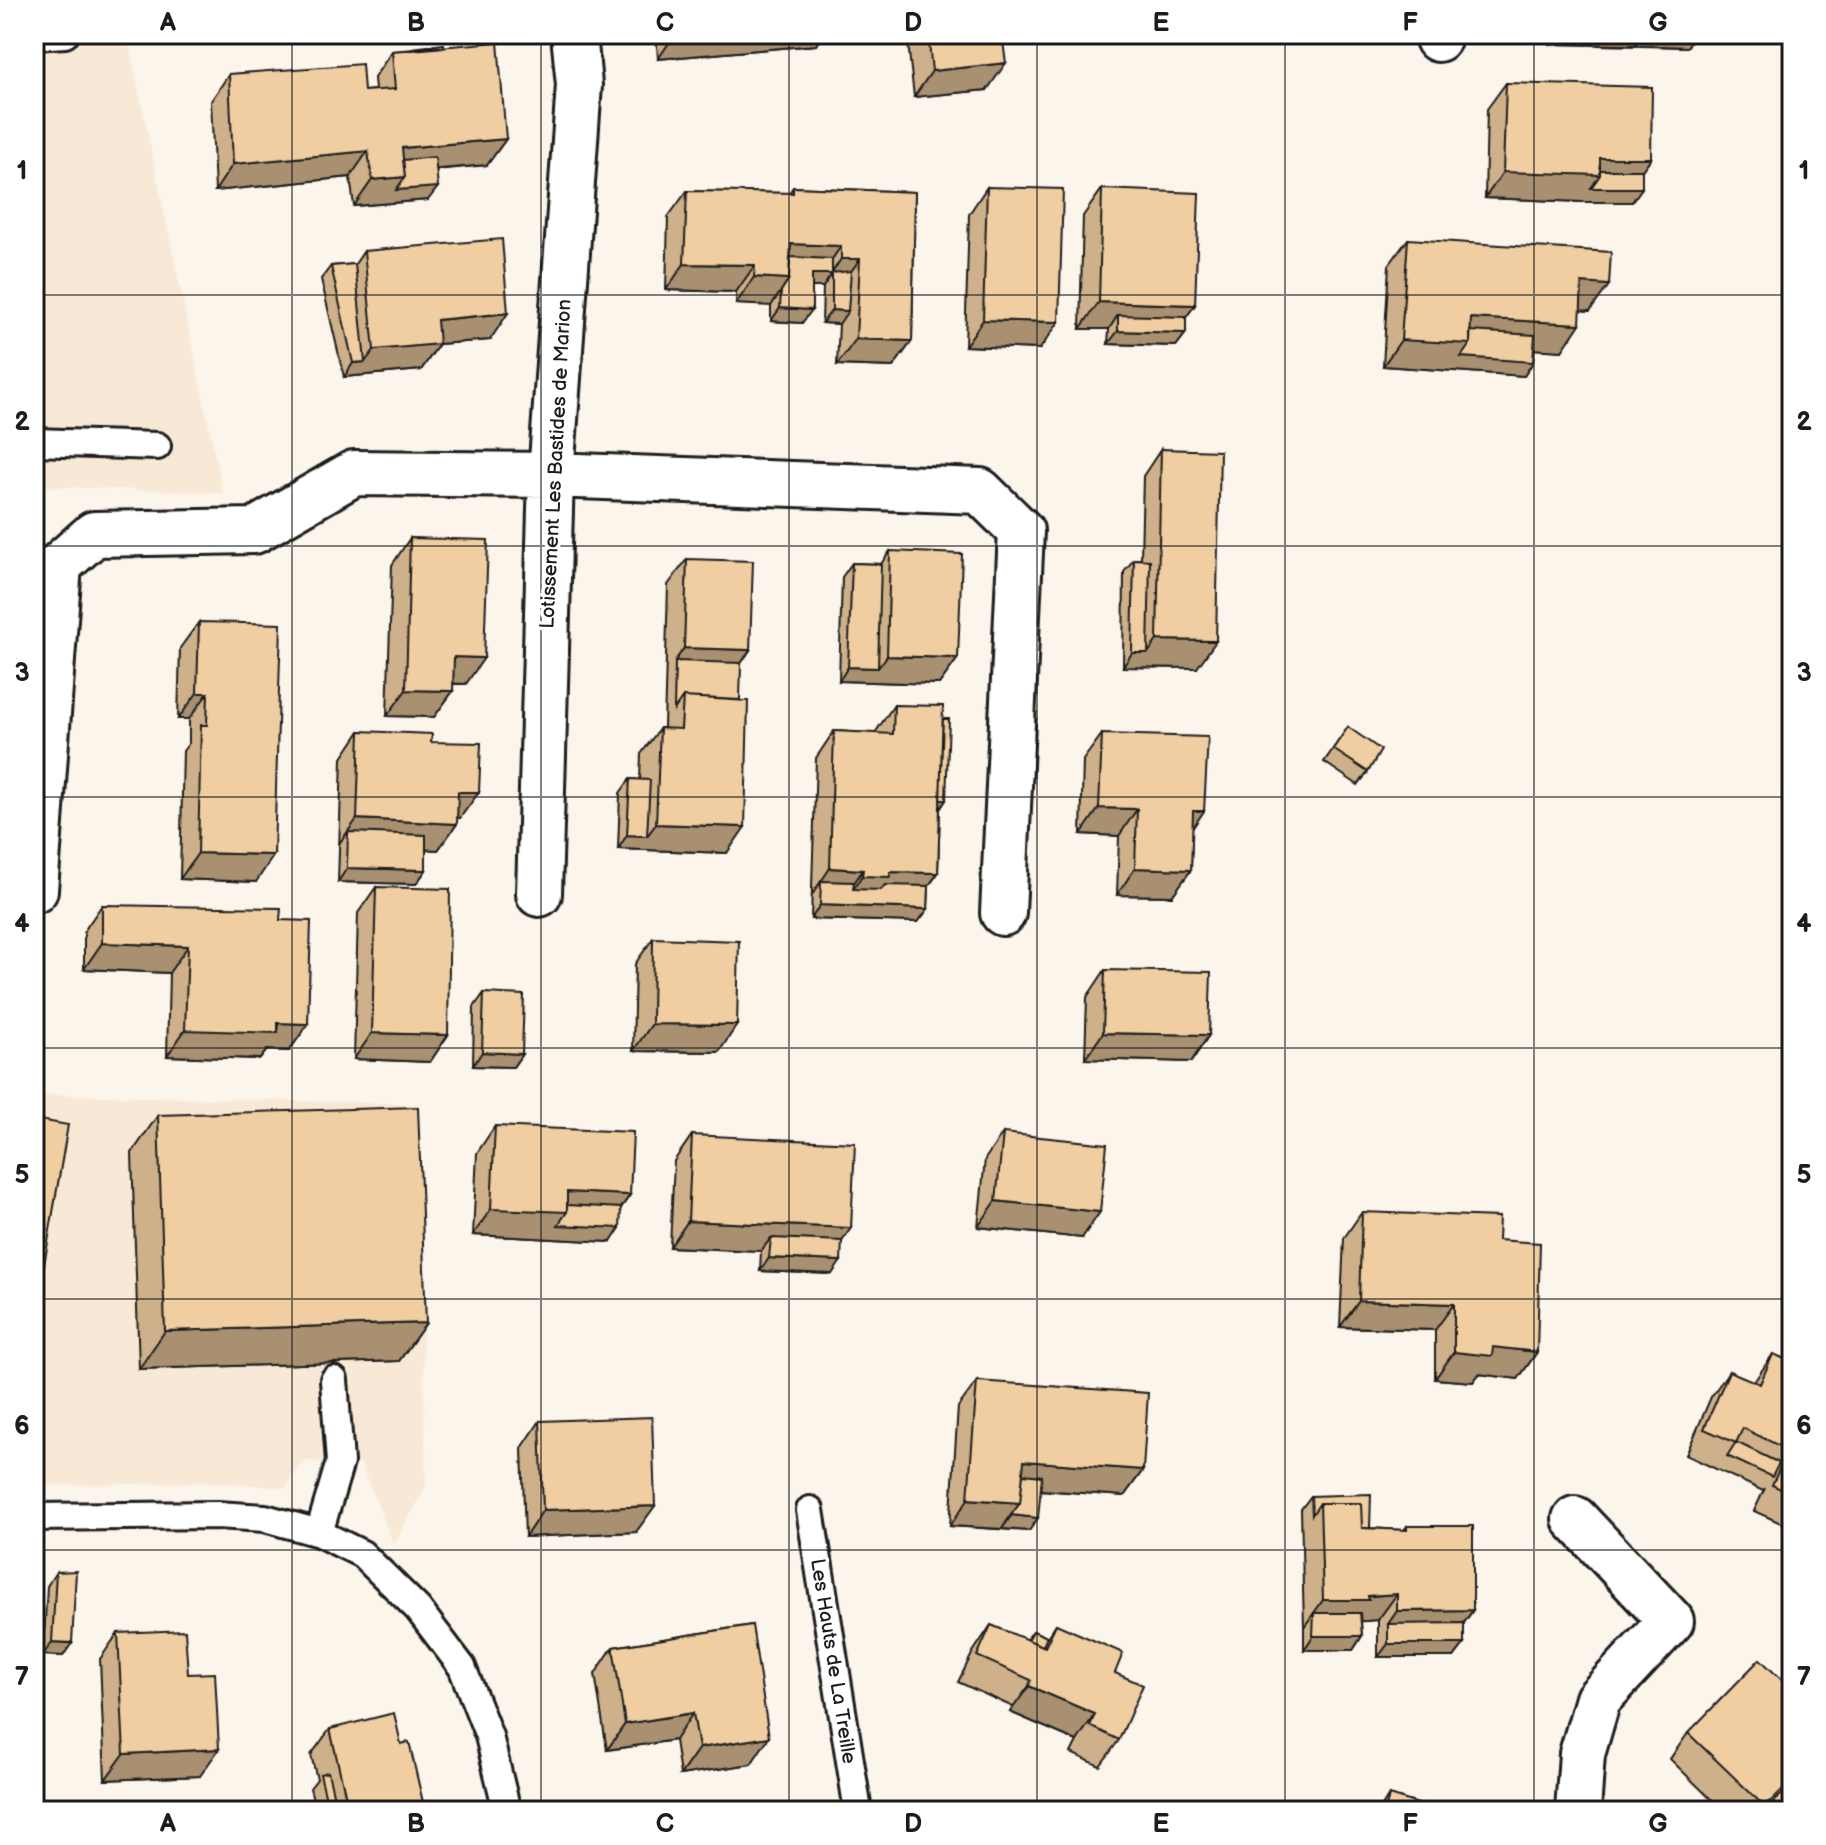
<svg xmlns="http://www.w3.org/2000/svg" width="1826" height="1845" viewBox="0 0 1826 1845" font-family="'Balsamiq Sans',sans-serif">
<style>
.built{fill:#f8e9d6}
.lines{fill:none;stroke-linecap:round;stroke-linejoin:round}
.service-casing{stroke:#1c1c1c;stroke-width:32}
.minor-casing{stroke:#1c1c1c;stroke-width:50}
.service{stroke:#fff;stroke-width:26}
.minor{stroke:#fff;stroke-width:44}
.wall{fill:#ceb18a;stroke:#1c1c1c;stroke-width:2}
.shaded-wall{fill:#a89071;stroke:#1c1c1c;stroke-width:2}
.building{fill:#f0cea1;stroke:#1c1c1c;stroke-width:2}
.grid{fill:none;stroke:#1c1c1c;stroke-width:2;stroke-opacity:0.55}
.labels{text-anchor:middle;stroke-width:7;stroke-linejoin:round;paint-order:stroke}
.street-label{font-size:20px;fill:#1c1c1c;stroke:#fff}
.neatline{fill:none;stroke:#1c1c1c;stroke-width:3}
.grid-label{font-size:26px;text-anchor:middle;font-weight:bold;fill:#1c1c1c}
</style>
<rect width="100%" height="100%" fill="#fcf5ec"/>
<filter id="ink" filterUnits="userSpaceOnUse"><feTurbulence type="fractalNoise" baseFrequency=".0125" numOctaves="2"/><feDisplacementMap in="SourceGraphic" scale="16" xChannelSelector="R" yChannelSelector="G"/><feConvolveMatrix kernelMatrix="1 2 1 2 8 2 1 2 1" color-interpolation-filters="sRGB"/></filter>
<g filter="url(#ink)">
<path class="built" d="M34 34H127L223 493 34 486Z
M34 1094 418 1104 426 1486 394 1545 360 1463 303 1461 285 1488 216 1482 34 1486Z"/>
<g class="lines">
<g class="service-casing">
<path id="service" d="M34 36 65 34
M34 442 157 446
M810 1510 858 1811
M34 1517 217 1515 265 1518 319 1533 362 1554 418 1609 462 1667 489 1736 507 1811
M319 1533 340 1462 334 1380"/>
</g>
<g class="minor-casing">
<path id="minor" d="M1438 39 1439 34
M35 890 59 565 94 534 254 531 354 473 551 475 980 491 1021 531 1003 913
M539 894 551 475 579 85 574 34
M1575 1519 1671 1621 1598 1699 1582 1754 1578 1811"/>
</g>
<use href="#service" class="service"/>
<use href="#minor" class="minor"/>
</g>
<path class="wall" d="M656 34H823L816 45 658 59Z
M907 34H1024L1020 39 1003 40 987 90 914 97Z
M1551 34H1696L1687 47 1550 44Z
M444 47 506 139 487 165 436 170 428 200 354 206 350 177 215 191 211 101 229 74 364 91 375 90 374 78 392 51 411 50 413 48Z
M1506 83 1651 158 1642 170 1632 202H1582L1485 198 1487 109Z
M793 187 915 192 912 341 893 367 837 365 839 324 822 323 823 287H812L802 323 771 321V305L736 304V292L666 290 668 217 687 191 789 193Z
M987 187 1040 349 965 346 969 214Z
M1102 189 1195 305 1186 317V333L1176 346 1108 344 1109 329H1080L1083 216Z
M1408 239 1590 311 1581 310 1562 351 1534 349 1533 362 1524 376 1383 366 1389 265Z
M364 251 490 340 439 344 421 370 344 377 321 279 331 266 355 264Z
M1161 449 1197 668 1123 667 1124 572 1134 559H1141L1143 476Z
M410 538 466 684H453V691L434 717 387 716 392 565Z
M890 551 958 658 939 684 839 681 842 577 852 563 881 564Z
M687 559 750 650 741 663 727 853 618 849 620 793 630 779 640 780 641 754 660 728H664L668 585Z
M199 622 256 882 180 879 183 751 189 743V719H178L180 648Z
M894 705 943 719 946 800 940 809 938 873 929 886 928 909 918 922 811 919 816 758 834 731 875 733Z
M1348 727 1368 772 1358 785 1324 762Z
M360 731 431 742 460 818H457V824L438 850 426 849V870L416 884 338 882 342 758Z
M1102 734 1192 828 1191 870 1172 896 1117 895 1119 836 1081 834 1083 760Z
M376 887 448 1035 430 1062 354 1059 358 913Z
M102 905 280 920 308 1024 289 1051 267 1050 260 1059 167 1056 169 973 84 969V931Z
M653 938 719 1052 633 1051 635 964Z
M1105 970 1209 1035 1191 1062 1085 1059 1087 997Z
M484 993 522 1054 513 1067 473 1066 474 1007Z
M158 1115 426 1323 399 1361 139 1369 132 1153Z
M495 1126 630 1195 621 1208 611 1242 473 1235 477 1153Z
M1003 1133 1082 1238 978 1227 985 1159Z
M692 1135 842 1241 832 1274 760 1271 761 1251 670 1247 674 1161Z
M1362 1212 1498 1240 1537 1352 1518 1379 1479 1374 1473 1382 1435 1379V1330L1340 1327 1344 1238Z
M1773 1354 1792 1362V1528L1754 1511 1765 1488 1763 1491 1686 1455 1711 1397 1729 1371 1754 1382Z
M977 1381 1143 1470 1124 1496 1040 1490 1029 1531 950 1526 958 1407Z
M540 1421 636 1532 525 1537 522 1448Z
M1311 1496 1370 1528 1404 1530 1407 1526 1473 1610 1464 1623V1644L1454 1657H1378V1620L1361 1621 1362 1636 1353 1650H1304V1627L1301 1509Z
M56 1572 63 1656 43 1655 47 1586Z
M1056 1624 1115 1673 1119 1740 1100 1766 1071 1753 1077 1741 1010 1712 1013 1707 958 1682 973 1652 991 1625 1026 1640 1033 1631 1047 1637Z
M752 1625 751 1764 680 1775 675 1740 607 1750 595 1674 613 1647Z
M118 1633 188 1674 200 1776 105 1780 100 1659Z
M1792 1690V1811H1723L1670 1759 1688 1733Z
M330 1729 401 1744 425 1811H316L310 1788 317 1779 311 1755Z
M1389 1795 1440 1811H1379Z"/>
<path class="shaded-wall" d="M675 34H823L816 45 658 59Z
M987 34H1024L1020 39 982 41Z
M1557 34H1643L1635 45 1550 44Z
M1643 34H1696L1687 47 1635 45Z
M1006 63 987 90 914 97 932 71Z
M506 139 487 165 394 173 402 148Z
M368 151 350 177 215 191 233 164Z
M1600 158H1651L1632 184 1642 188 1632 202H1582L1485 198 1503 172Z
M405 177 438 187 428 200 354 206 372 180Z
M791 244 841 246 823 273 782 271Z
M841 259H860L841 285 832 274 823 287H803L812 274H831Z
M684 264 755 265 736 292 666 290Z
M754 277 789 279 771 306 736 304Z
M1582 283 1609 285 1590 311 1564 309Z
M1099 302 1195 305 1176 331 1118 315 1109 329H1080Z
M780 308 812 310 802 323 771 321Z
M832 310 848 311 839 324 822 323Z
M508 313 490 340 439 344 421 370 344 377 353 363 365 362 374 350 437 320Z
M1471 318 1580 324 1562 351 1469 345 1533 362 1524 376 1383 366 1401 340Z
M983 320 1059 322 1040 349 965 346Z
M1118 331 1186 333 1176 346 1108 344Z
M856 339 912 341 893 367 837 365Z
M1157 640 1216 641 1197 668 1123 667 1132 653H1148Z
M684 648 750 650 732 677 675 661Z
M887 656 958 658 939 684 839 681 848 667 878 668Z
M454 657 484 658 466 684 436 683Z
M406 690 453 691 434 717 387 716Z
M197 693H208L189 719H178Z
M458 792H479L460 818H440Z
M932 799 946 800 937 814Z
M1099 808 1137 809 1119 836 1081 834Z
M1193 811H1204L1186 838Z
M357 819 457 824 438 850 348 846V832L338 845Z
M656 824 745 827 727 853 618 849 627 835 647 836Z
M198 853 274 855 256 882 180 879Z
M347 868 426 870 416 884 338 882Z
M830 868 863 870 845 896 821 881 812 895Z
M1135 868 1191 870 1172 896 1117 895Z
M890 872 938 873 919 899 844 903 862 876Z
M820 905 928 909 918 922 811 919Z
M102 943 188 946 169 973 84 969Z
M278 1023 308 1024 289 1051 267 1050 260 1059 167 1056 185 1030Z
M652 1024 737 1025 719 1052 633 1051Z
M372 1033 448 1035 430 1062 354 1059Z
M1103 1033 1209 1035 1191 1062 1085 1059Z
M482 1052 522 1054 513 1067 473 1066Z
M567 1192 630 1195 611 1222 620 1228 611 1242 473 1235 491 1209Z
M996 1201 1100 1212 1082 1238 978 1227Z
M688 1221 851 1228 833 1255 771 1238 761 1251 670 1247Z
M769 1258 841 1261 832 1274 760 1271Z
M1359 1301 1454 1304 1435 1330 1340 1327Z
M426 1323 399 1361 139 1369 165 1331Z
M1493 1347 1537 1352 1518 1379 1479 1374 1473 1382 1435 1379 1454 1352Z
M1024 1461 1143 1470 1124 1496 1014 1488Z
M968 1499 1020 1503 1002 1529 950 1526Z
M655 1506 636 1532 525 1537 543 1510Z
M1011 1515 1038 1518 1029 1531 1002 1529Z
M1397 1594 1378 1620 1354 1622 1314 1613 1304 1627 1323 1600Z
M1473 1610 1454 1636 1388 1624 1397 1611Z
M1313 1636H1362L1353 1650H1304Z
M52 1642 72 1643 63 1656 43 1655Z
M1388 1644H1464L1454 1657H1378Z
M1029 1686 1095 1714 1077 1741 1010 1712Z
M693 1713 675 1740 607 1750 625 1724Z
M769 1737 751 1764 680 1775 699 1748Z
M219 1749 200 1776 105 1780 124 1754Z
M1792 1781 1776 1804 1769 1811H1759L1763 1805Z"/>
<path class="building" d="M715 34H786L710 41Z
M928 34H1002L1006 63 932 71Z
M498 42 506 139 402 148 405 177 372 180 368 151 233 164 229 74 362 64 364 91 395 89 392 51Z
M444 44V47L413 50V48Z
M1506 83 1652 87 1651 158H1600V175L1503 172Z
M435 157 438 187 396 190 405 177 403 160Z
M1600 170H1642V188H1591L1600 175Z
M793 187 915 192 912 341 856 339 860 259H841V246L791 244 789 279 754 277 755 265 684 264 687 191 793 193Z
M987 187 1063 189 1059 322 983 320Z
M1102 189 1199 193 1195 305 1099 302Z
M502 239 508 313 437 320 439 344 374 350 364 251Z
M1408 239 1611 252 1609 285 1582 283 1580 324 1471 318 1470 344 1401 340Z
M790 257 832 259V273L851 271 848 311 832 310V274H812V310L780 308 781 291 789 279Z
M355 264 365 362 353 363 331 266Z
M1118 315 1186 317V333L1118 331Z
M1470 331 1535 335 1533 362 1461 357 1470 344Z
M1161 449 1220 451 1216 641 1157 640Z
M410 538 488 540 484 658 454 657 453 691 406 690Z
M890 551 962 554 958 658 887 656Z
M687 559 753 561 750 650 684 648Z
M1134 559 1150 560 1148 653H1132Z
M852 563 881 564 878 668 848 667Z
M199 622 281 624 274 855 198 853 201 725H207L208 693H197Z
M675 661 741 663 740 700 683 697 674 710Z
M683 697 748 701 745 827 656 824 660 728 681 729Z
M894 705 943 706 938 873 890 872V877L862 876 863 870 830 868 834 731 893 734Z
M943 719H949L946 800H940Z
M1348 727 1381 750 1368 772 1333 749Z
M360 731 432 734 431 742 481 743 479 792H458L457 824 357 819Z
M1102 734 1208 737 1204 811H1193L1191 870 1135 868 1137 809 1099 808Z
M630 779 650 780 647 836 627 835Z
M348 832 426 835V870L347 868Z
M821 881 854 882 853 889 881 890 885 885 929 886 928 909 820 905Z
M376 887 450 889 448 1035 372 1033Z
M102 905 281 908 280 920 311 921 308 1024 278 1023V1033L185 1030 188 946 102 943Z
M653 938 739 941 737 1025 652 1024Z
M1105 970 1211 972 1209 1035 1103 1033Z
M484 993 524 995 522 1054 482 1052Z
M418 1107 426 1323 165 1331 158 1115Z
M34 1119 68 1125 34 1324Z
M495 1126 633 1132 630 1195 567 1192V1212L491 1209Z
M1003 1133 1107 1144 1100 1212 996 1201Z
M692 1135 855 1143 851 1228 688 1221Z
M567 1205 621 1208 620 1228 558 1225 567 1212Z
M1362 1212 1499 1217 1498 1240 1540 1243 1537 1352 1493 1347 1492 1356 1454 1352V1304L1359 1301Z
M771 1238 842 1241 841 1261 769 1258Z
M1773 1354 1792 1362V1494L1772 1485 1788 1450 1743 1428 1736 1443 1704 1429 1729 1371 1760 1384Z
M977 1381 1148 1393 1143 1470 1024 1461 1020 1503 968 1499Z
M652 1417 655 1506 543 1510 540 1421Z
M1736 1442 1779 1463 1772 1477 1727 1456Z
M1023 1474 1042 1476 1038 1518 1011 1515 1020 1503Z
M1371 1494 1370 1528H1362L1361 1503H1320L1312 1515 1311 1496Z
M1320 1503H1361L1362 1528 1407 1530V1526H1473V1610L1397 1611V1594L1368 1596 1369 1600H1323Z
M76 1571 72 1643 52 1642 56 1572Z
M1314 1613H1360L1362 1636H1313Z
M1464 1623V1644H1388V1624Z
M1056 1624 1123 1653 1115 1673 1143 1685 1119 1740 1090 1726 1095 1714 1029 1686 1031 1680 977 1656 991 1625 1045 1647Z
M752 1625 769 1737 699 1748 693 1713 625 1724 613 1647Z
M185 1630 188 1674 215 1673 219 1749 124 1754 118 1633Z
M1033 1631 1047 1637 1043 1646 1028 1640Z
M1760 1659 1792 1690V1780L1772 1800 1763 1805 1688 1733Z
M34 1672 36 1723H34Z
M394 1713 401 1744 409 1742 425 1811H349L330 1729Z
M328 1772 337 1811H329L320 1774Z
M1785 1791 1792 1797V1811H1765Z
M1389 1795 1440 1811H1385Z"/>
</g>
<path class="grid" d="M292 34V1811M541 34V1811M789 34V1811M1037 34V1811M1285 34V1811M1534 34V1811M34 295H1792M34 546H1792M34 797H1792M34 1048H1792M34 1299H1792M34 1550H1792"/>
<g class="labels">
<g class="street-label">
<text transform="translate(555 464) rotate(-87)" y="7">Lotissement Les Bastides de Marion</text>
<text transform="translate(834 1661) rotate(81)" y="7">Les Hauts de La Treille</text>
</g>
</g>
<rect width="1826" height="1845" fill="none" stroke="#fff" stroke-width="88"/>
<rect x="44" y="44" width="1738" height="1757" class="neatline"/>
<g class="grid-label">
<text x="168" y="31">A</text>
<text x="416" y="31">B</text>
<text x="665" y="31">C</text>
<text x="913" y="31">D</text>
<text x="1161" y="31">E</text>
<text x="1410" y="31">F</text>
<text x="1658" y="31">G</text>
<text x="22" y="179">1</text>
<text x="1804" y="179">1</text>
<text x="22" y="430">2</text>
<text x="1804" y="430">2</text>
<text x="22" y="681">3</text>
<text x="1804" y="681">3</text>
<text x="22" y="932">4</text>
<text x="1804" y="932">4</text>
<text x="22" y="1183">5</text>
<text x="1804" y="1183">5</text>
<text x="22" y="1434">6</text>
<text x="1804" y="1434">6</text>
<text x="22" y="1685">7</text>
<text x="1804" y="1685">7</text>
<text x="168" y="1832">A</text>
<text x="416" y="1832">B</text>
<text x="665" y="1832">C</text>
<text x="913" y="1832">D</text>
<text x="1161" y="1832">E</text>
<text x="1410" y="1832">F</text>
<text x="1658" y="1832">G</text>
</g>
</svg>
